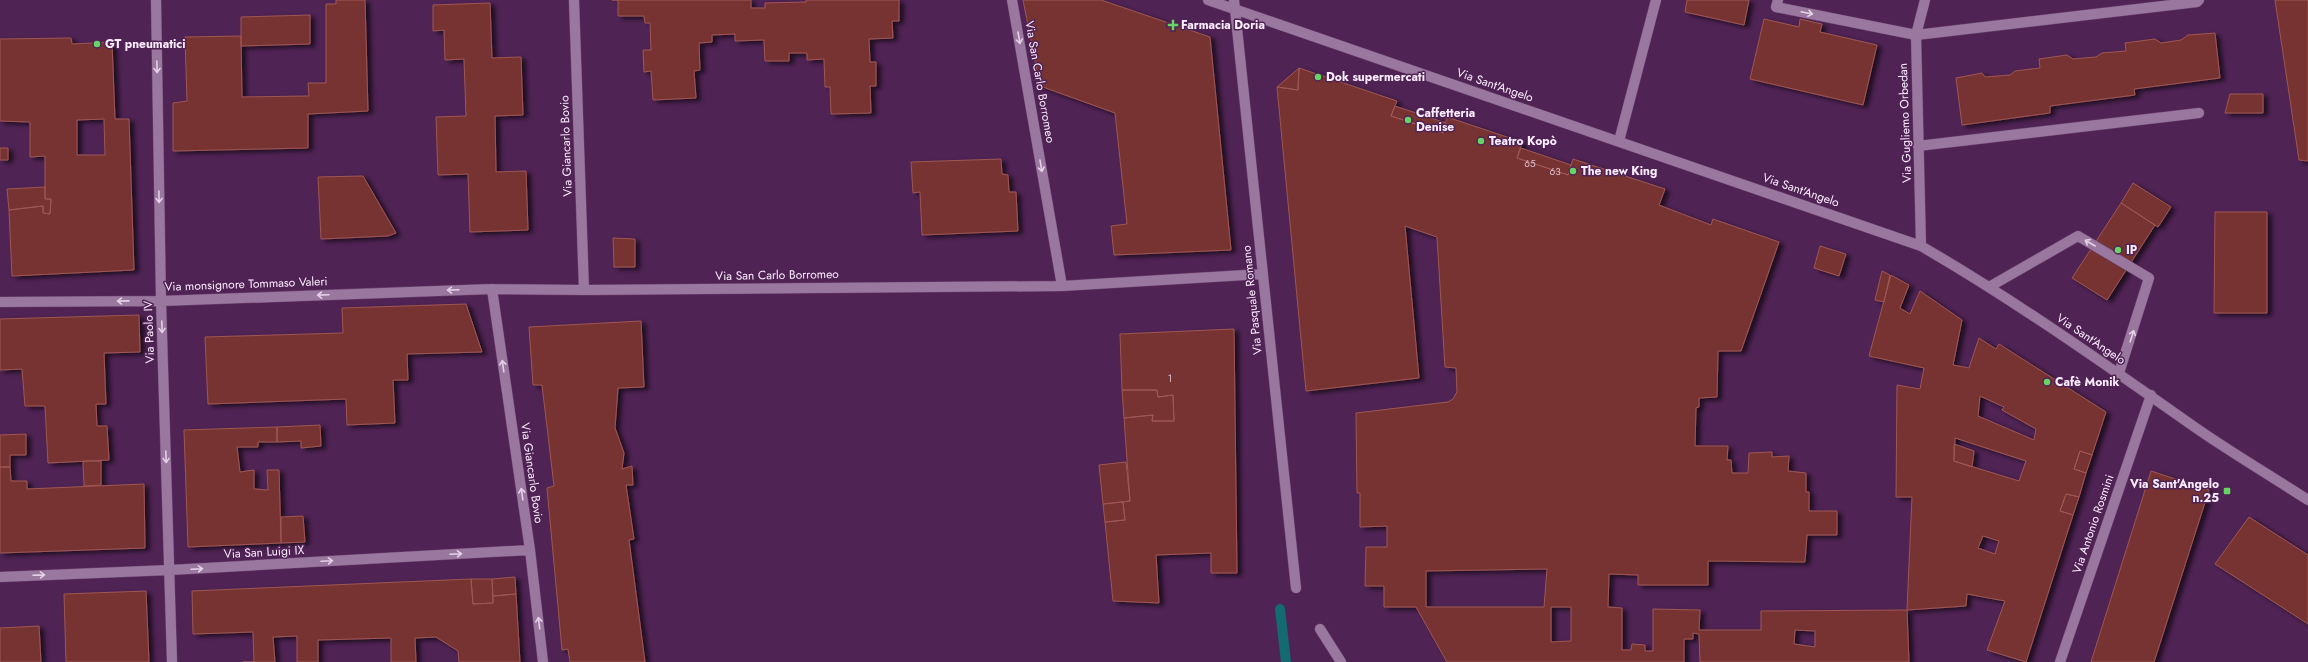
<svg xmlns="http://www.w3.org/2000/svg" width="2308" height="662" viewBox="0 0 2308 662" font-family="Jost,sans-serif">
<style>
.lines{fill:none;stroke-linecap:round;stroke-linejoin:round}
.stream{stroke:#146a71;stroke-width:10}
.building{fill:#773332;stroke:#9f5653;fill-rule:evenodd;filter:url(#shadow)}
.minor-casing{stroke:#6b436f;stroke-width:11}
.minor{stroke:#9a779e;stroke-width:10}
.oneway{stroke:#e4d0e7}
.poi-dot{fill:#68d465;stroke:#4f2354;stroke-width:1.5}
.labels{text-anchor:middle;stroke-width:3;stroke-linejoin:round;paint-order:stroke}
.number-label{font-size:10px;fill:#dcbecc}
.poi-label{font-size:12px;font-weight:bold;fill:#fdedff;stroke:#4f2354;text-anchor:start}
.street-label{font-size:12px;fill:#fdedff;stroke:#4f2354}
</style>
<defs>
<filter id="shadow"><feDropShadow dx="4.5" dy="2.5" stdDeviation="2" flood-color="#0009"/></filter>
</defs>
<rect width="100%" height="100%" fill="#4f2354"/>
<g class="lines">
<path class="stream" d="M1280 609 1286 662"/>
</g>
<path class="building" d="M336 0H365L368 111 308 114V148L173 151V103L187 101 185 37 241 36 242 97 309 96 308 83H326V4H336Z
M612 0H751V8H765V3L806 2V0H899V21H892L893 38 869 39 870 62H876V86H870L871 113 831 114 830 87H825L824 59 807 60V53H789V61H765L764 40 735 41V34L712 35V42L699 43 700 70 694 71 696 98 653 100 651 71 644 72 643 50H651L650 23H645L644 16H618V0Z
M1023 0H1101L1210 37 1231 250 1114 255 1111 226 1127 224 1115 113 1040 86Z
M1687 0H1749L1744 25 1685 12Z
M2275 0H2308V161L2299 160Z
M490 3 492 58 521 57 523 115 495 116 496 172 526 171 528 230 470 232 468 174 438 175 436 117 466 116 464 59 445 60 444 30 433 31V5Z
M310 15V44L241 46V17Z
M1764 19 1799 27 1800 19 1822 24 1820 32 1877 45 1863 105 1750 79Z
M2215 33 2220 78 2134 89 2135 95 2050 106V113L1962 125 1956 78 1982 73 1985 77 2010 75 2015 71 2040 68 2039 59 2067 55 2073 59 2096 57 2102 53 2126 51 2125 43 2155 39 2161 43 2181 40 2188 35Z
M71 38 72 44 112 42 115 119H129L134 270 12 276 9 210 43 206V213L50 214 51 199H45V156L30 157V122L0 121V39ZM104 119 105 155H77V120Z
M1299 68 1397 101 1391 116 1443 133 1447 117 1522 142 1517 158 1568 175 1573 159 1665 189 1659 205 1711 225 1713 219 1779 242 1741 351H1718L1717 397 1699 398V407L1696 408 1695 446H1728L1727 460H1731L1732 473H1748L1749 453 1772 452V457L1789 456 1788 471 1806 473V492H1809V511H1837V535H1807L1805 562 1708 561V585H1638V575L1609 574 1608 607 1622 608V650H1631L1632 644 1645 645V651H1653V609L1700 610 1699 630H1761V611L1907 610 1909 662H1700L1699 634 1693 633V639H1684V662H1447L1416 607H1384V586H1365L1366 547H1387V526L1360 527V493H1357L1356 413 1448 402 1453 399 1457 392 1456 368 1445 367 1437 237 1405 226 1419 378 1306 391 1277 87 1298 90ZM1547 569 1544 607H1426V571ZM1551 607H1571V641L1551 642ZM1795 630 1815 631V647L1794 644Z
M1299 68 1298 90 1277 87Z
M2230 94H2263V113H2225Z
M1395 106 1446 123 1443 133 1391 116Z
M0 148H8V160H0Z
M1521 148 1571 165 1568 175 1517 158Z
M1001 159 1002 174 1008 175 1009 192H1016L1018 231 922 235 920 192 913 193 911 162Z
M363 176 396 233 388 236 321 239 318 177Z
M2133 183 2171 207 2158 227 2121 203Z
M45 187V199H51L50 214 43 213V206L9 210 7 189Z
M2121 203 2155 225 2107 300 2072 278Z
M2215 212H2267V313H2214Z
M613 238 635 239V267H614Z
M1820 246 1846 254 1839 276 1814 268Z
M1882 271 1890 275 1884 302 1875 300Z
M1891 275 1909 285 1900 308 1910 314 1920 291 1962 320 1953 365 1969 368 1979 338 1996 349 1999 344 2106 412 2092 455 2080 451 2074 469 2086 473 2079 497 2066 494 2060 511 2073 515 2026 662 1987 650 2005 601 1967 594 1966 606 1907 610 1912 497H1896L1897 385 1920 389 1924 368 1869 356ZM1980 396 2004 407 2002 410 2036 429 2034 440 1978 416ZM1955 438 2026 461 2019 481 1954 461ZM1983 536 1999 541 1995 554 1978 548Z
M466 304 482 352 407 354 408 380H393L395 423 347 425 346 399 208 404 205 337 343 333 342 308Z
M139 315 140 352 104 353 106 404H96L97 426H107L109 460 48 463 45 406H25L22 369 0 370V319Z
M641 321 644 387 618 388 615 428 624 453 622 469 632 466 633 485H626L634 539 629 540 645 662H570L568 649 562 650 547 488 554 486 542 385H533L529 327Z
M1234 329 1237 573H1211V553L1156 555 1159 603 1113 601 1105 522 1125 520 1123 502 1130 501 1124 418 1153 415 1152 421H1174L1173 395 1158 397 1157 390H1122L1120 334Z
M1122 390H1157L1158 397 1173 395 1174 421H1152L1153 415 1124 418Z
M320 425 321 446 301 448V441L277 442V427Z
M277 427V442H258V447H237L240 472 254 470V489L268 490 267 470H279L281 543 188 547 184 430Z
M26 434V455H10V467H0V435Z
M1954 444 1974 451 1972 467 1954 461Z
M2080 451 2092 455 2086 473 2074 469Z
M83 461H101V485L84 486Z
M1126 462 1130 501 1103 504 1099 465Z
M0 467H10L11 481H27V489L144 484 145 548 0 553Z
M2151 471 2209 490 2154 662H2091Z
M2066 494 2079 497 2073 515 2060 511Z
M1123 502 1125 520 1105 522 1103 504Z
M303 516 305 542 281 543V517Z
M2249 517 2308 555V624L2215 564Z
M515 577 516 594 493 596 492 579Z
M471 579 473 604 493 603V596L516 594 520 662H459L458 651 436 637 415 638 416 662H391V638L318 640V662H297V636L273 637 275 662H243H254L253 632 193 634 192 591Z
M471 579H492L493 603 473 604Z
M146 591 149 662H66L64 594Z
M39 626 41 662H0V628Z"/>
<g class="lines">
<g class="minor-casing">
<path id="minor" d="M156 0 161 301 172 662
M574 0 584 290
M1012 0 1062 286
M1208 0 1921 246C2016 301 2106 365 2196 428 2232 453 2271 476 2308 500
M1234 0 1296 588
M1778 0 1776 7 1916 35 2197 2 2199 0
M1619 141 1656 0
M1918 146 2199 113
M1921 246 1916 35 1925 0
M1989 287 2078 236 2149 278 2119 373
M492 289 530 550 543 662
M0 302 161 301 492 289 584 290 1062 286 1262 274
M0 577 170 570 530 550
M1320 629 1341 662
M2060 662 2151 395"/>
</g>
<use href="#minor" class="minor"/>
</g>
<defs><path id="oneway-shaft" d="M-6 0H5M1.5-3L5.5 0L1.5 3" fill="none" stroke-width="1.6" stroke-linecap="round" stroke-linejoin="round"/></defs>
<g class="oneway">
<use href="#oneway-shaft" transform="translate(1807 13) rotate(12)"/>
<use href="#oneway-shaft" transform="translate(1019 38) rotate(80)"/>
<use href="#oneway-shaft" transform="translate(157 67) rotate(89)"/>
<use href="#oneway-shaft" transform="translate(1041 166) rotate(80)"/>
<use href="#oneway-shaft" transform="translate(159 197) rotate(89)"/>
<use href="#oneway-shaft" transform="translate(2090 243) rotate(-150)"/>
<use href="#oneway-shaft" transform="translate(453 290) rotate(178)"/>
<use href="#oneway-shaft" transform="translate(323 295) rotate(178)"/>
<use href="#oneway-shaft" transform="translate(123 301) rotate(179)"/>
<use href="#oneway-shaft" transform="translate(162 327) rotate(88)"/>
<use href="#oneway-shaft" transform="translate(2132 336) rotate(-72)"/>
<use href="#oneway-shaft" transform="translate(503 366) rotate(-98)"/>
<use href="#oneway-shaft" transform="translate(166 457) rotate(88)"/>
<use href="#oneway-shaft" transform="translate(522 494) rotate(-98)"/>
<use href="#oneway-shaft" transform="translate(456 554) rotate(-3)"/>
<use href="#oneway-shaft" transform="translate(327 561) rotate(-3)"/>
<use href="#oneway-shaft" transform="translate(197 569) rotate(-3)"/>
<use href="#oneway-shaft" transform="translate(39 575) rotate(-2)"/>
<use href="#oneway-shaft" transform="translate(539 623) rotate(-97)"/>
</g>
<g class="poi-dot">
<path d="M1171 19h4v4h4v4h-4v4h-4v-4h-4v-4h4z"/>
<circle cx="97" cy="44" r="4"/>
<circle cx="1318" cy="77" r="4"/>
<circle cx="1408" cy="120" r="4"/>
<circle cx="1481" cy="141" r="4"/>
<circle cx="1573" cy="171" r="4"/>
<circle cx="2118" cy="250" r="4"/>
<circle cx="2047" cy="382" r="4"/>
<rect x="2223" y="487" width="8" height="8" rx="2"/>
</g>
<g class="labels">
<g class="number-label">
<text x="1530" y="167">65</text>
<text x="1555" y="175">63</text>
<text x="1170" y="382">1</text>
</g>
<g class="poi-label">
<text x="1181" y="29">Farmacia Doria</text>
<text x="105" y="48">GT pneumatici</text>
<text x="1326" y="81">Dok supermercati</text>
<text x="1416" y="117">Caffetteria<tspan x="1416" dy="14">Denise</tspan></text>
<text x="1489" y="145">Teatro Kopò</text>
<text x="1581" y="175">The new King</text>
<text x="2126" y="254">IP</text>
<text x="2055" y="386">Cafè Monik</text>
<text x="2219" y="488" text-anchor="end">Via Sant'Angelo<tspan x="2219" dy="14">n.25</tspan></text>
</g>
<g class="street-label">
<text transform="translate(1040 82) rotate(80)" y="4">Via San Carlo Borromeo</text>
<text transform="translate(1495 85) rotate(19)" y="4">Via Sant'Angelo</text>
<text transform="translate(1905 123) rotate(-92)" y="4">Via Gugliemo Orbedan</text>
<text transform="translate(566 146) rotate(-92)" y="4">Via Giancarlo Bovio</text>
<text transform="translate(1801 190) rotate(19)" y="4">Via Sant'Angelo</text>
<text transform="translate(777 275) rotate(-1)" y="4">Via San Carlo Borromeo</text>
<text transform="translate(246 284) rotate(-2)" y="4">Via monsignore Tommaso Valeri</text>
<text transform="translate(1252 300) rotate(-96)" y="4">Via Pasquale Romano</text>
<text transform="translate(149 332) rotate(-92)" y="4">Via Paolo IV</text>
<text transform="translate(2091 339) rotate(34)" y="4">Via Sant'Angelo</text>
<text transform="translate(532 473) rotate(82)" y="4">Via Giancarlo Bovio</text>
<text transform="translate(2093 524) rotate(-71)" y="4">Via Antonio Rosmini</text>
<text transform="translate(264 552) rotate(-3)" y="4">Via San Luigi IX</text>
</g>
</g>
</svg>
